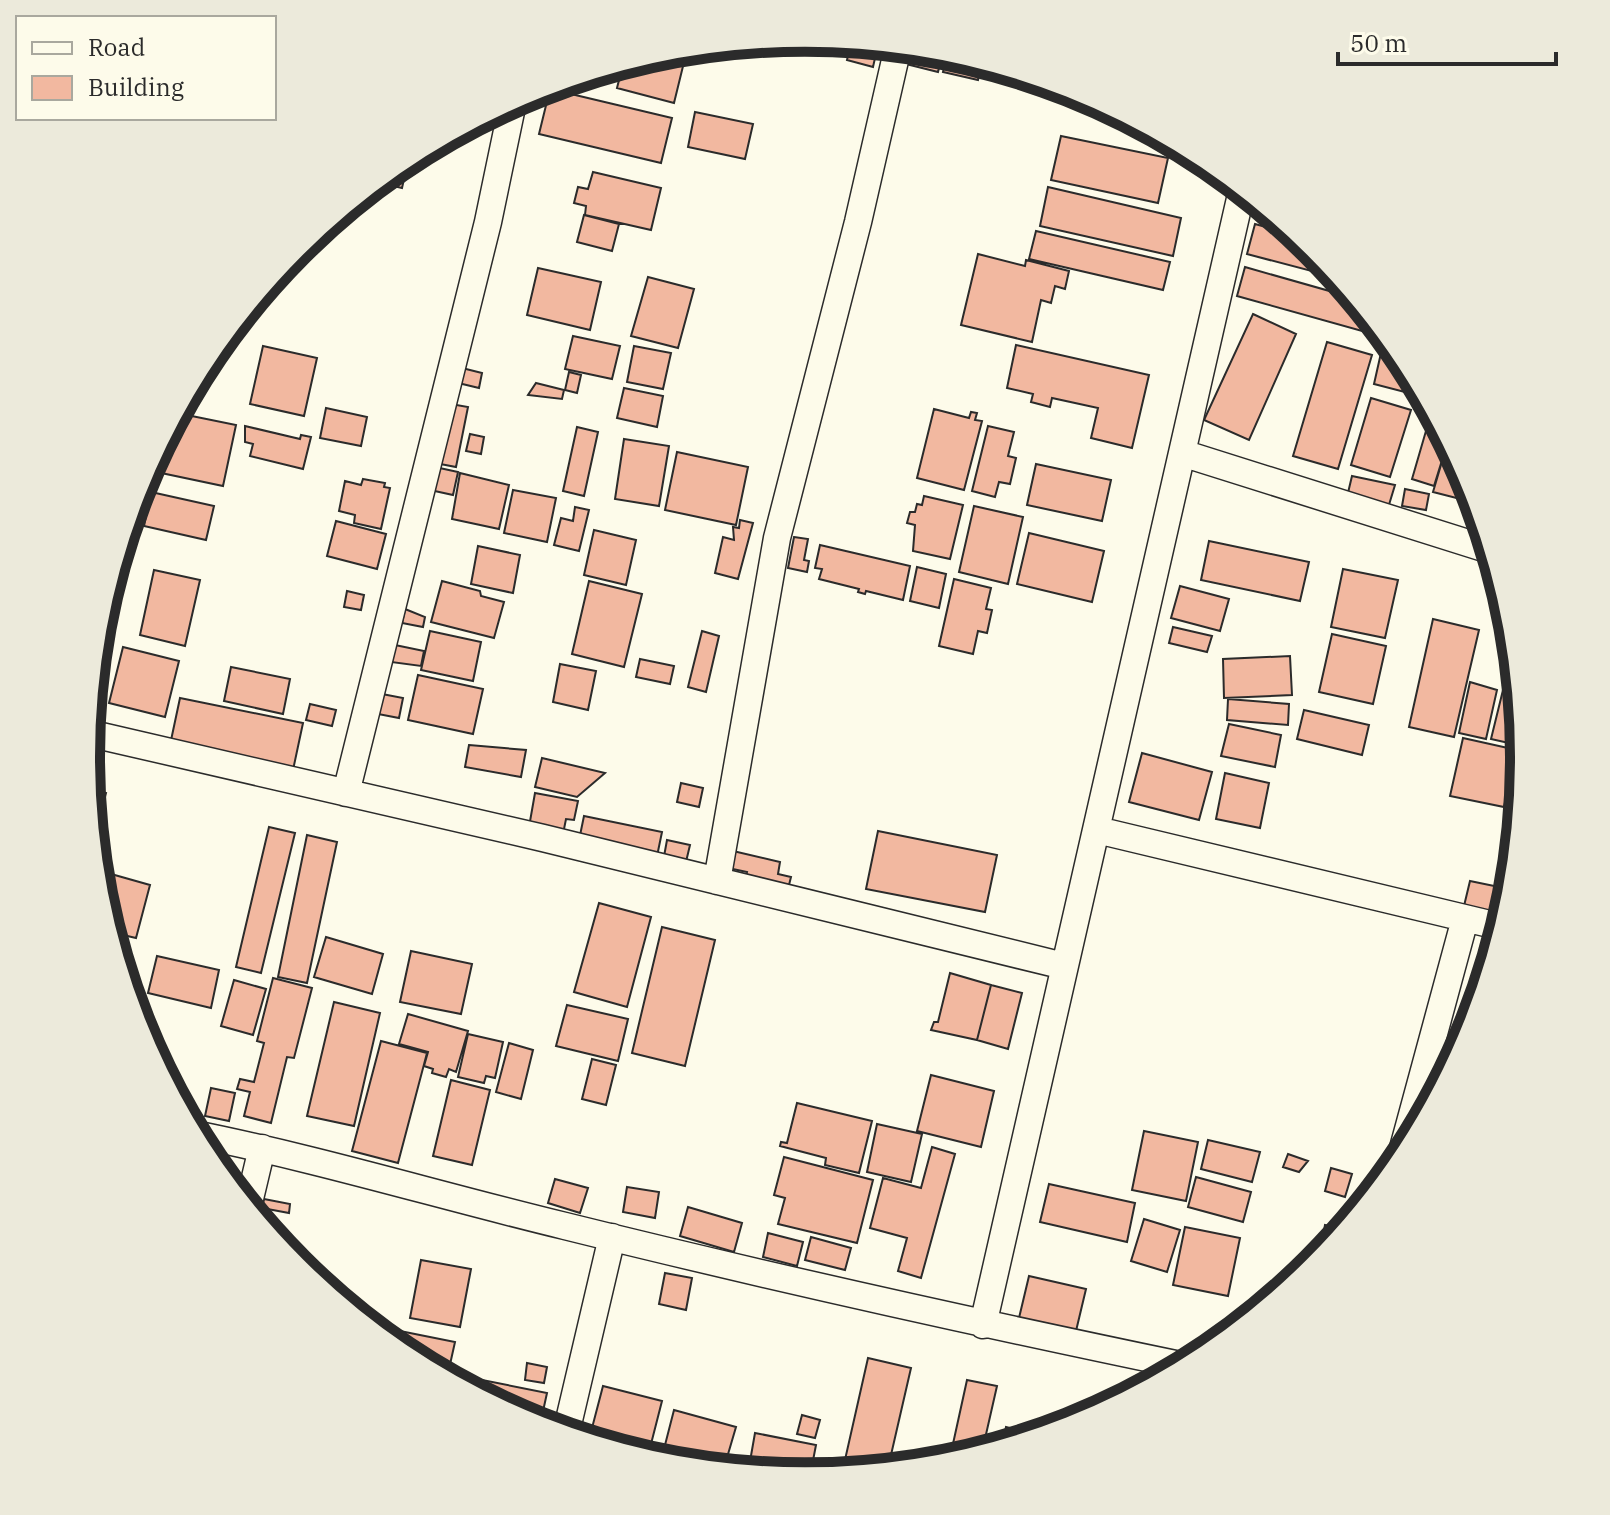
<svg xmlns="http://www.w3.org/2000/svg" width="1610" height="1515" viewBox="0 0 1610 1515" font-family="'IBM Plex Serif',serif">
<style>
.building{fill:#f2b8a0;stroke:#2b2b2b;stroke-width:2}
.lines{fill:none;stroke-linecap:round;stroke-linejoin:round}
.street-casing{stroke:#2b2b2b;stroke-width:29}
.street{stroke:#fdfbea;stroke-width:26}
.rim{fill:none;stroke:#2b2b2b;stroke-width:10}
</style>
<rect width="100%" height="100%" fill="#fdfbea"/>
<path class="building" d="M805 38 827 40 824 53 788 44 789 40Z
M851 43 878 45 873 67 847 60Z
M910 48 943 52 938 72 906 64Z
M948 52 982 63 978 80 943 72Z
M662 53 685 58 674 103 617 88 623 64Z
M550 89 672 118 661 163 539 134Z
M1071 90 1081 93 1126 117 1073 106 1074 102 1069 101Z
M695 112 753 124 745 159 688 147Z
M1061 136 1168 158 1158 203 1051 180Z
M409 157 402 188 377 182 406 159Z
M593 172 661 188 651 230 585 215 586 206 574 203 578 187 588 189Z
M1048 187 1181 218 1173 256 1040 226Z
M584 215 619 224 612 251 577 242Z
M1255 224 1298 236 1338 278 1247 254Z
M1036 231 1170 262 1163 290 1029 259Z
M978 254 1025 266 1026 260 1069 271 1065 289 1055 286 1051 303 1041 300 1032 342 961 325Z
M1245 267 1354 298 1381 331 1380 336 1237 296Z
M538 268 601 282 590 330 527 315Z
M648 277 694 289 678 348 631 336Z
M1253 314 1296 334 1249 440 1204 420Z
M573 336 620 346 612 379 565 369Z
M1327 342 1372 355 1338 469 1293 456Z
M1383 344 1394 347 1403 358 1424 397 1374 384Z
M1016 345 1149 375 1132 448 1091 438 1098 408 1052 398 1050 407 1031 402 1033 394 1007 388Z
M263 346 317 358 304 416 250 404Z
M634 346 671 353 663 389 627 382Z
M458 367 482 373 479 388 454 382Z
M569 372 581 375 577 393 565 390Z
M536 383 564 390 562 399 528 395Z
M624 388 663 396 657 427 617 418Z
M1371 398 1411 410 1390 477 1351 465Z
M445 403 468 407 456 467 435 463Z
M326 408 367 417 361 446 320 438Z
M934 409 969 418 971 412 977 413 975 420 982 421 964 490 917 478Z
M177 413 236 425 223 486 147 470Z
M1428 424 1441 429 1448 441 1434 486 1412 479Z
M245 426 300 439 301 435 311 437 303 469 250 456 253 444 245 442Z
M988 426 1014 432 1008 456 1016 458 1010 484 999 482 995 497 972 491Z
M577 427 598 432 584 496 563 491Z
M470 434 484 437 481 454 466 451Z
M624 439 669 446 659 506 615 499Z
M1448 441 1470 483 1472 502 1433 492Z
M677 452 748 467 736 525 665 510Z
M1036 464 1111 480 1102 521 1027 505Z
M435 467 458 472 453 495 430 490Z
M460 473 509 485 499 529 452 519Z
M1352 476 1395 485 1388 508 1347 497Z
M363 479 385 483 384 487 390 488 381 529 354 523 355 515 339 511 345 481 361 485Z
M1405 489 1429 494 1426 510 1402 506Z
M513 490 556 498 547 542 504 533Z
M151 492 214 506 206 540 144 526Z
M924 496 963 505 950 559 913 551 915 525 907 523 910 512H915L917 504 922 505Z
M974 506 1023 517 1008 584 959 572Z
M575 507 589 510 579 551 554 545 561 518 573 521Z
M740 520 753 523 738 579 715 573 723 537 734 540 733 527 739 528Z
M336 521 386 534 377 569 327 556Z
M594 530 636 540 626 585 584 575Z
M1029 533 1104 551 1092 602 1017 584Z
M794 537 808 539 804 560 809 561 807 572 788 568Z
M1209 541 1309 562 1300 601 1201 580Z
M820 545 910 566 903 600 866 591 865 594 858 592 859 589 819 579 822 569 815 568Z
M478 546 520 555 513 593 471 584Z
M917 567 946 574 939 608 910 601Z
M1343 569 1398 580 1385 638 1331 627Z
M154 570 200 580 185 646 140 635Z
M954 579 991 588 986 609 992 610 987 633 978 631 973 654 939 646Z
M442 581 480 591 481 596 504 602 494 638 431 622Z
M589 581 642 594 624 667 572 654Z
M1180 586 1229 599 1220 631 1171 618Z
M347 591 364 595 361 610 344 607Z
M405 609 425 617 423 627 402 623Z
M1433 619 1479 630 1454 737 1409 727Z
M1173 627 1212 636 1207 652 1169 643Z
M430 631 481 642 473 681 421 670Z
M702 631 719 636 706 692 688 687Z
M1332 634 1386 646 1373 704 1319 692Z
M98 636 105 637 96 678 93 677Z
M1513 640 1518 688 1503 685Z
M395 645 424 651 421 666 391 662Z
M123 647 179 661 165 717 109 703Z
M1290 656 1292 695 1224 698 1223 659Z
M640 659 674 666 670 684 636 677Z
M560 664 596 671 588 710 553 702Z
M231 667 290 679 283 714 224 701Z
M418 675 483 689 473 734 408 720Z
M1470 682 1497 690 1486 739 1459 733Z
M1503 690 1518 694 1522 746 1491 739Z
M382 694 403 698 399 718 378 714Z
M180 698 303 723 293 770 170 745Z
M1228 699 1289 704 1288 725 1227 720Z
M310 704 336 710 332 726 306 720Z
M1304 710 1369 725 1362 755 1297 739Z
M1229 724 1281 735 1275 767 1221 756Z
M1463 738 1517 750 1504 807 1450 796Z
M469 745 526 750 521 777 465 767Z
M1142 753 1212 772 1199 820 1129 802Z
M542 758 605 773 577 797 535 787Z
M1225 773 1269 783 1260 828 1216 819Z
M681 783 703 788 699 807 677 802Z
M89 789 106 793 94 841Z
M535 793 578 801 574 820 566 819 563 834 529 827Z
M584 816 662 832 656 861 578 845Z
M269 827 295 833 261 973 236 967Z
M878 831 997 855 985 912 866 889Z
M307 835 337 842 307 983 278 977Z
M667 840 690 845 685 866 663 862Z
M733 851 780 862 778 874 791 877 788 889 744 884 747 872 728 868Z
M97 870 150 885 136 938 110 932 99 897Z
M1470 881 1504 888 1498 914 1464 906Z
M599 903 651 917 627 1007 574 992Z
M662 927 715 940 685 1066 632 1053Z
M326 937 383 954 372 994 314 977Z
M411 951 472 964 461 1014 400 1002Z
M157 956 219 970 211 1008 148 993Z
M950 973 991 985 977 1040 931 1030 934 1022H938Z
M273 978 312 988 294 1058 287 1057 271 1123 244 1116 250 1092 237 1089 240 1079 254 1082 264 1043 257 1041Z
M234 980 266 989 253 1035 221 1026Z
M991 985 1022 993 1008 1049 977 1040Z
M334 1002 380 1013 354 1126 307 1116Z
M567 1005 628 1019 618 1061 556 1046Z
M408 1014 468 1031 456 1072 449 1069 446 1077 432 1073 433 1069 424 1066 428 1052 399 1044Z
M468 1034 503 1042 495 1078 486 1076 484 1083 458 1077Z
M381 1041 427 1053 398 1163 352 1151Z
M509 1043 533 1050 521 1099 496 1092Z
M592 1059 616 1065 606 1105 582 1099Z
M931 1075 994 1091 981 1147 917 1131Z
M451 1080 490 1090 472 1165 433 1156Z
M211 1088 235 1093 229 1121 205 1116Z
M797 1103 872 1121 859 1173 825 1165 826 1158 780 1146 781 1142 787 1143Z
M877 1124 922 1134 911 1182 867 1172Z
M1144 1131 1198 1142 1186 1201 1132 1190Z
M1208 1140 1260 1152 1252 1182 1201 1169Z
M932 1147 955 1154 921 1278 898 1271 907 1238 870 1228 883 1178 921 1188Z
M1288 1154 1308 1161 1299 1172 1283 1167Z
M784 1157 873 1180 857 1243 778 1224 785 1198 774 1195Z
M1331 1168 1352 1174 1345 1197 1325 1191Z
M1196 1177 1251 1192 1243 1222 1188 1207Z
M555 1179 588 1188 580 1213 548 1203Z
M1049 1184 1135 1203 1127 1242 1040 1222Z
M627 1187 659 1192 655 1218 623 1212Z
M264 1199 290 1204 289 1213 262 1208Z
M688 1207 742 1223 734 1252 680 1236Z
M1144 1219 1180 1230 1167 1272 1131 1261Z
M1325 1225 1342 1228 1328 1249 1321 1247Z
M1185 1227 1240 1238 1228 1296 1173 1285Z
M768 1233 803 1242 797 1266 763 1257Z
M811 1237 851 1248 845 1270 805 1260Z
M421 1260 471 1269 460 1327 410 1318Z
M665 1273 692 1278 686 1310 659 1304Z
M1029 1276 1086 1289 1076 1331 1019 1318Z
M400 1331 455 1342 447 1378 397 1349Z
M868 1358 911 1368 891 1455 933 1464 842 1473Z
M527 1363 547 1367 544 1383 525 1380Z
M462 1376 547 1393 540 1425 460 1385Z
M967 1380 997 1386 982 1452 949 1462Z
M603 1386 662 1401 651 1444 592 1428Z
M674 1410 736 1427 726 1461 665 1445Z
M802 1415 820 1420 815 1438 797 1434Z
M1006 1427 1039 1435 1002 1446Z
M755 1433 816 1445 810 1476 749 1467Z
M588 1439 651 1454 650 1459 588 1440Z"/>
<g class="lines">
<g class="street-casing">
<path id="street" d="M1182 453 1490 550
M88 733 543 838 1064 966
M346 793 488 222 513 102
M1097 830 1502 927
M717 881 777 538 858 222 898 47
M194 1134C319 1159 441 1196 565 1226 770 1277 978 1323 1185 1366
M1399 1163 1465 919
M248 1207 262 1148
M983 1325 1242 190
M566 1433 612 1237"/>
</g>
<use href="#street" class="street"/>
</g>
<path d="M0 0H1610V1515H0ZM100 757a705 705 0 1 1 1410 0a705 705 0 1 1-1410 0Z" fill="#eceadb" fill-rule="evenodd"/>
<path class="rim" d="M100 757a705 705 0 1 1 1410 0a705 705 0 1 1-1410 0Z"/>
<rect x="16" y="16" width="260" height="104" fill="#fdfbea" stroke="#a9a89e" stroke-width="2"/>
<rect x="32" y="42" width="40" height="12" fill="#fdfbea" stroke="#a9a89e" stroke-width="2"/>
<text x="88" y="56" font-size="24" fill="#2b2b2b">Road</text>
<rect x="32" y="76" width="40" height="24" fill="#f2b8a0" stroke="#a9a89e" stroke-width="2"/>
<text x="88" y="96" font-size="24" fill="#2b2b2b">Building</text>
<path d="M1338 52v12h218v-12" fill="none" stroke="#2b2b2b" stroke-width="4"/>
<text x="1350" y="52" font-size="24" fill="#2b2b2b" stroke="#fdfbea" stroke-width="6" paint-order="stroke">50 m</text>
</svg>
